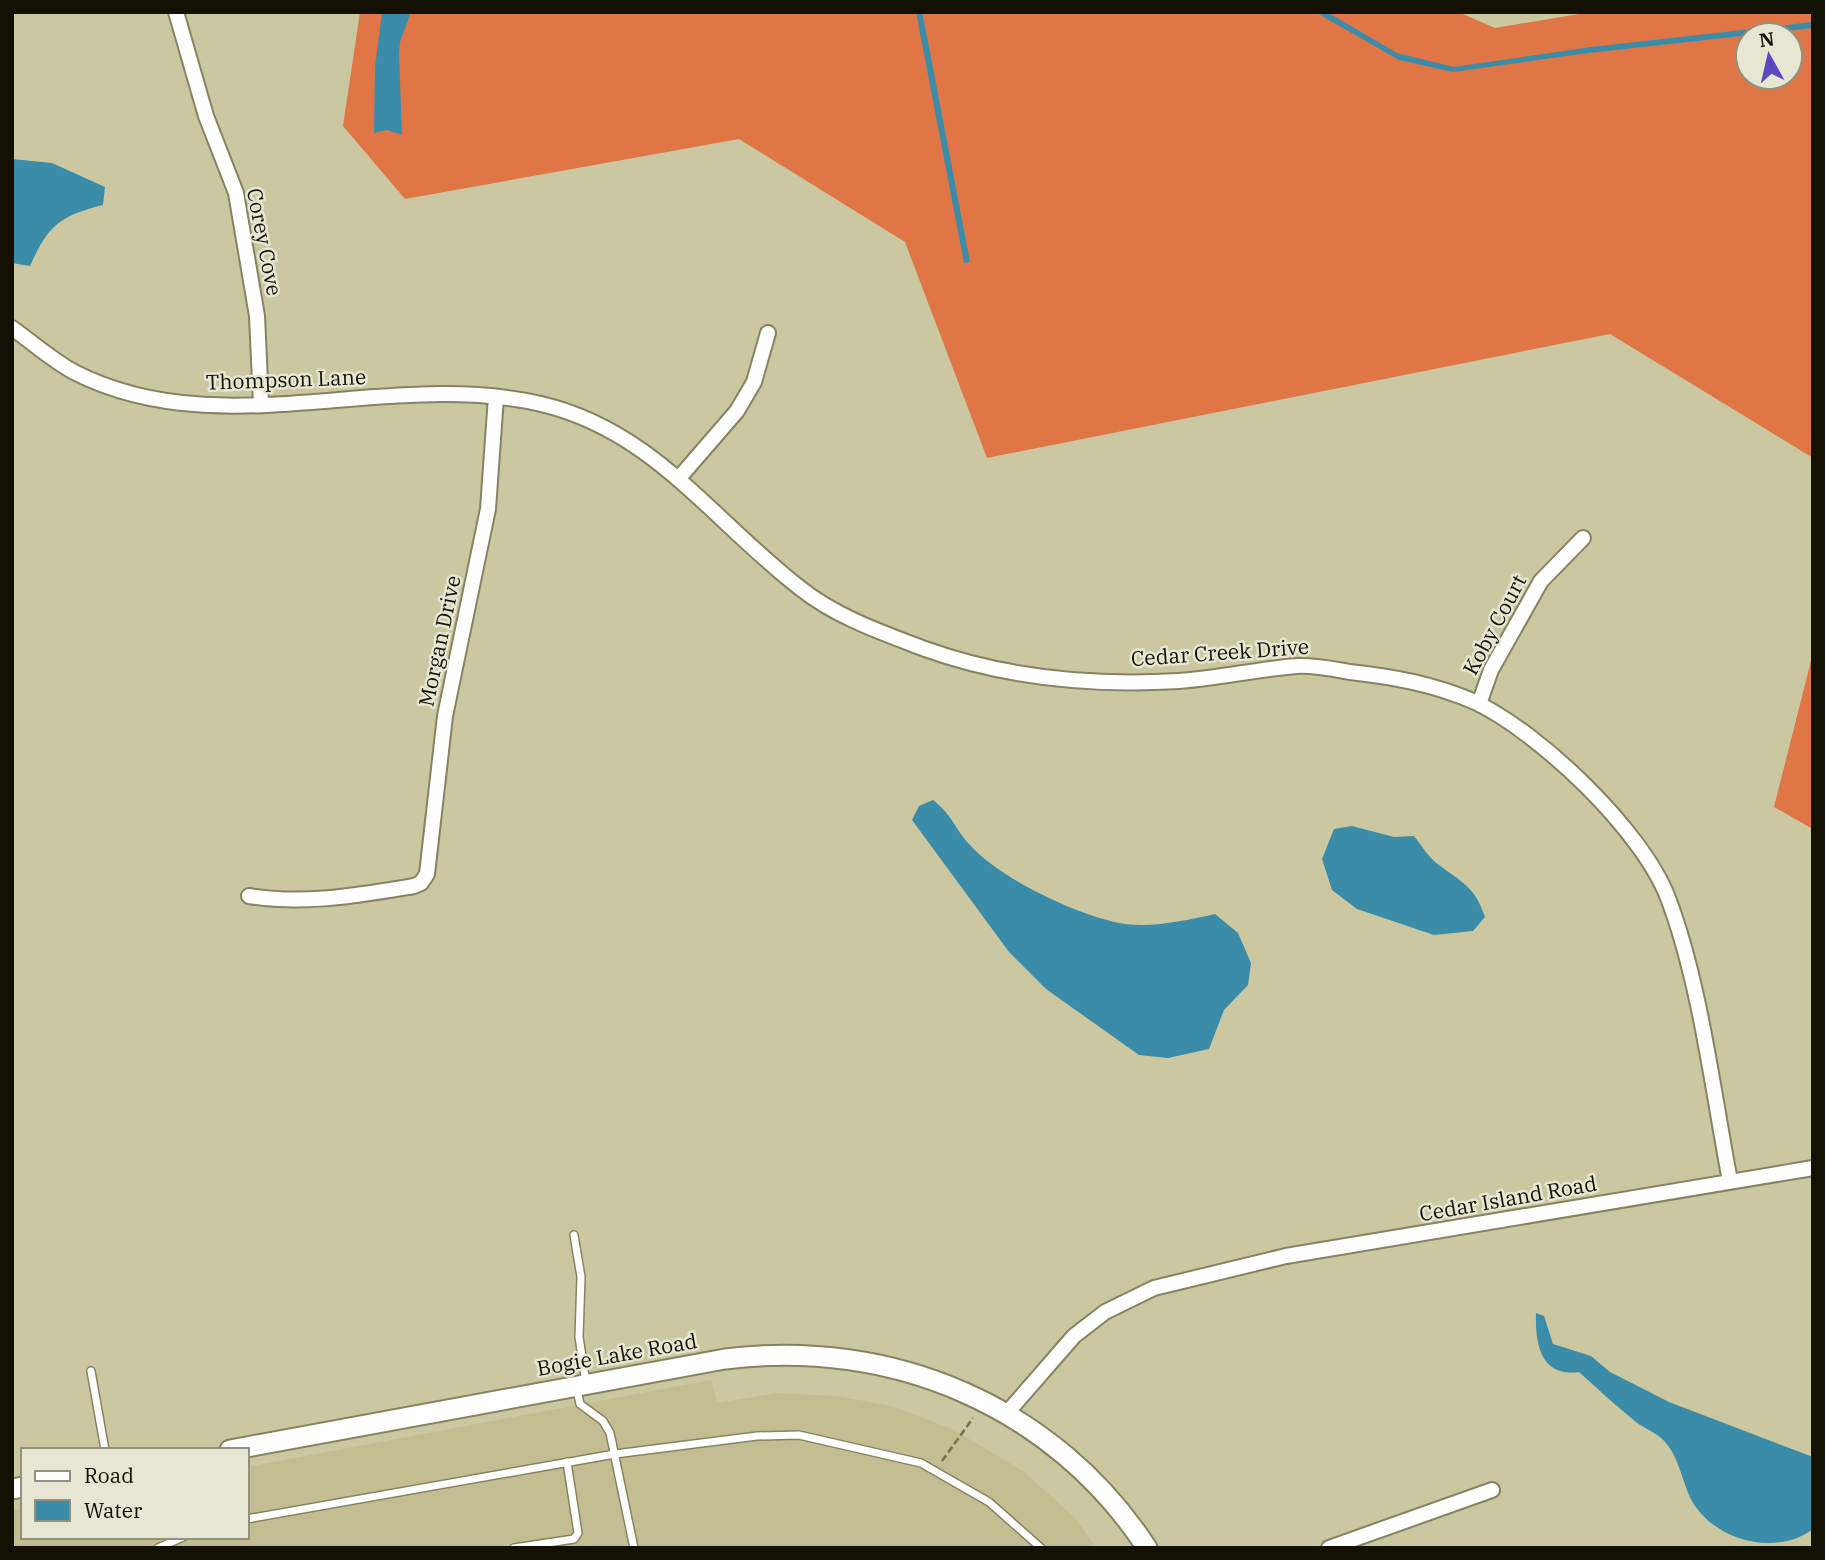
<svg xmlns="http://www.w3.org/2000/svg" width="1825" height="1560" viewBox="0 0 1825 1560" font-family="'IBM Plex Serif',serif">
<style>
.built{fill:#c2be91}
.forest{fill:#e07645;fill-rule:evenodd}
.water{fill:#3b8ca8}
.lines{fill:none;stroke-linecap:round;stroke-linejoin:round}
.lane-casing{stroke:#868460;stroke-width:10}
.street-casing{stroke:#868460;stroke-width:18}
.secondary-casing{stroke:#868460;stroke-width:23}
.path{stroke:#737156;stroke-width:2.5;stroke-dasharray:7 3.5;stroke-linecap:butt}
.lane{stroke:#fff;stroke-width:7}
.street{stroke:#fff;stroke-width:14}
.secondary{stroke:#fff;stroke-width:19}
.labels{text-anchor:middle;stroke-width:5;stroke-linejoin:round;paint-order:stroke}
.street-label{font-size:21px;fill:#121104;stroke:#e7e6d3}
</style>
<rect width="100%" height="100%" fill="#cac7a1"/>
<path class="built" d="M711 1380 717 1403 777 1393 836 1396 891 1406 952 1429 1023 1471 1074 1517 1097 1548H12V1510L23 1508V1537H247V1467Z"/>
<path class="forest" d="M360 12H1458L1495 28 1591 12H1813V458L1610 334 987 458 905 242 739 139 405 199 343 126ZM1748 35H1790V77H1748Z
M1813 653V829L1774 807Z"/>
<path class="water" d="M382 12H411L400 42 399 54 402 135 387 130 374 133 375 67Z
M916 12H922L929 47 970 262 964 263Z
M1315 12H1327L1397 53 1454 67 1591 47 1813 22V28L1580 54 1453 72 1399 60Z
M12 159 52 163 105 187 103 205C59 216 48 226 30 266L12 263Z
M933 800C954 817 954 828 970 845 1000 879 1080 917 1125 924 1154 928 1187 920 1215 914L1238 933 1251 963 1248 985 1224 1010 1209 1049 1168 1058 1139 1055 1046 989 1009 952 912 820 919 806Z
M1352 826 1394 837 1414 836C1422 846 1429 858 1439 865 1463 883 1475 887 1485 917L1473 931 1434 935 1357 909 1332 890 1322 859 1334 829Z
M1536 1313 1544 1316 1553 1344 1591 1356 1610 1372 1669 1402 1813 1457V1529C1776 1557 1715 1541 1692 1501 1682 1482 1680 1460 1666 1443 1657 1432 1646 1430 1636 1422 1616 1406 1598 1389 1579 1372 1541 1377 1535 1345 1536 1313Z"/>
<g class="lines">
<g class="lane-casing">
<path id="lane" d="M574 1235 581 1277 579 1337 586 1383
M91 1371 105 1450
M576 1386 580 1404 603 1421 610 1433 634 1548
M247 1519 615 1454 757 1436 799 1435 921 1463 989 1502 1041 1548
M158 1548 183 1537
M514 1548 574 1539 578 1533 567 1462"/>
</g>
<g class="street-casing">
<path id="street" d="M176 12 206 116 236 193 257 316 261 404
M12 328C32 342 52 360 74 372 220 447 387 368 541 404 653 430 713 521 800 588 836 617 883 633 925 649 1006 678 1094 686 1179 681 1219 678 1258 669 1297 666 1314 665 1333 669 1350 672 1394 677 1434 684 1475 702 1540 733 1642 830 1668 898 1700 982 1713 1092 1730 1181
M679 478 737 411 754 382 768 333
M1479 704 1491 670 1541 581 1583 538
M249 896C305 905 359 895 414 886L421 883 427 874 445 716 488 509 496 397
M1007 1413 1074 1336 1105 1312 1154 1288 1286 1256 1813 1168
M1329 1548 1492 1490"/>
</g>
<g class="secondary-casing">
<path id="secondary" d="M230 1450 725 1359C892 1338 1054 1406 1147 1548
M12 1489 23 1487"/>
</g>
<path class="path" d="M942 1461 973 1418"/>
<use href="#lane" class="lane"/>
<use href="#street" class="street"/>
<use href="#secondary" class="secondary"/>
</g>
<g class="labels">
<g class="street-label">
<text transform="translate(264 242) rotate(79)" y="7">Corey Cove</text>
<text transform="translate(286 380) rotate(-2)" y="7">Thompson Lane</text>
<text transform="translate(1495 625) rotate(-62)" y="7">Koby Court</text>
<text transform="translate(440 641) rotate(-78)" y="7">Morgan Drive</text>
<text transform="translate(1220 653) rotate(-4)" y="7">Cedar Creek Drive</text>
<text transform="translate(1508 1199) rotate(-10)" y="7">Cedar Island Road</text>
<text transform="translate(617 1355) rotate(-10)" y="7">Bogie Lake Road</text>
</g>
</g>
<rect width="1825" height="1560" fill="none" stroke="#121104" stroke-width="28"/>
<rect x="21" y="1448" width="228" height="91" fill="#e7e6d3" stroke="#929180" stroke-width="2"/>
<rect x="35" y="1471" width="35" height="10" fill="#ffffff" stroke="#929180" stroke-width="2"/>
<text x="84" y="1483" font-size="21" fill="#121104">Road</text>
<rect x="35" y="1500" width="35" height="21" fill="#3b8ca8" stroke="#929180" stroke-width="2"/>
<text x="84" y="1518" font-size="21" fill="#121104">Water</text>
<g transform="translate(1769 56) rotate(352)"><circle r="33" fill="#e7e6d3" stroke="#929180" stroke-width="2"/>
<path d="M0-5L12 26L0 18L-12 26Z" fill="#5a49c1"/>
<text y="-10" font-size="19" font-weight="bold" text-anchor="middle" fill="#121104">N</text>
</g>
</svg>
